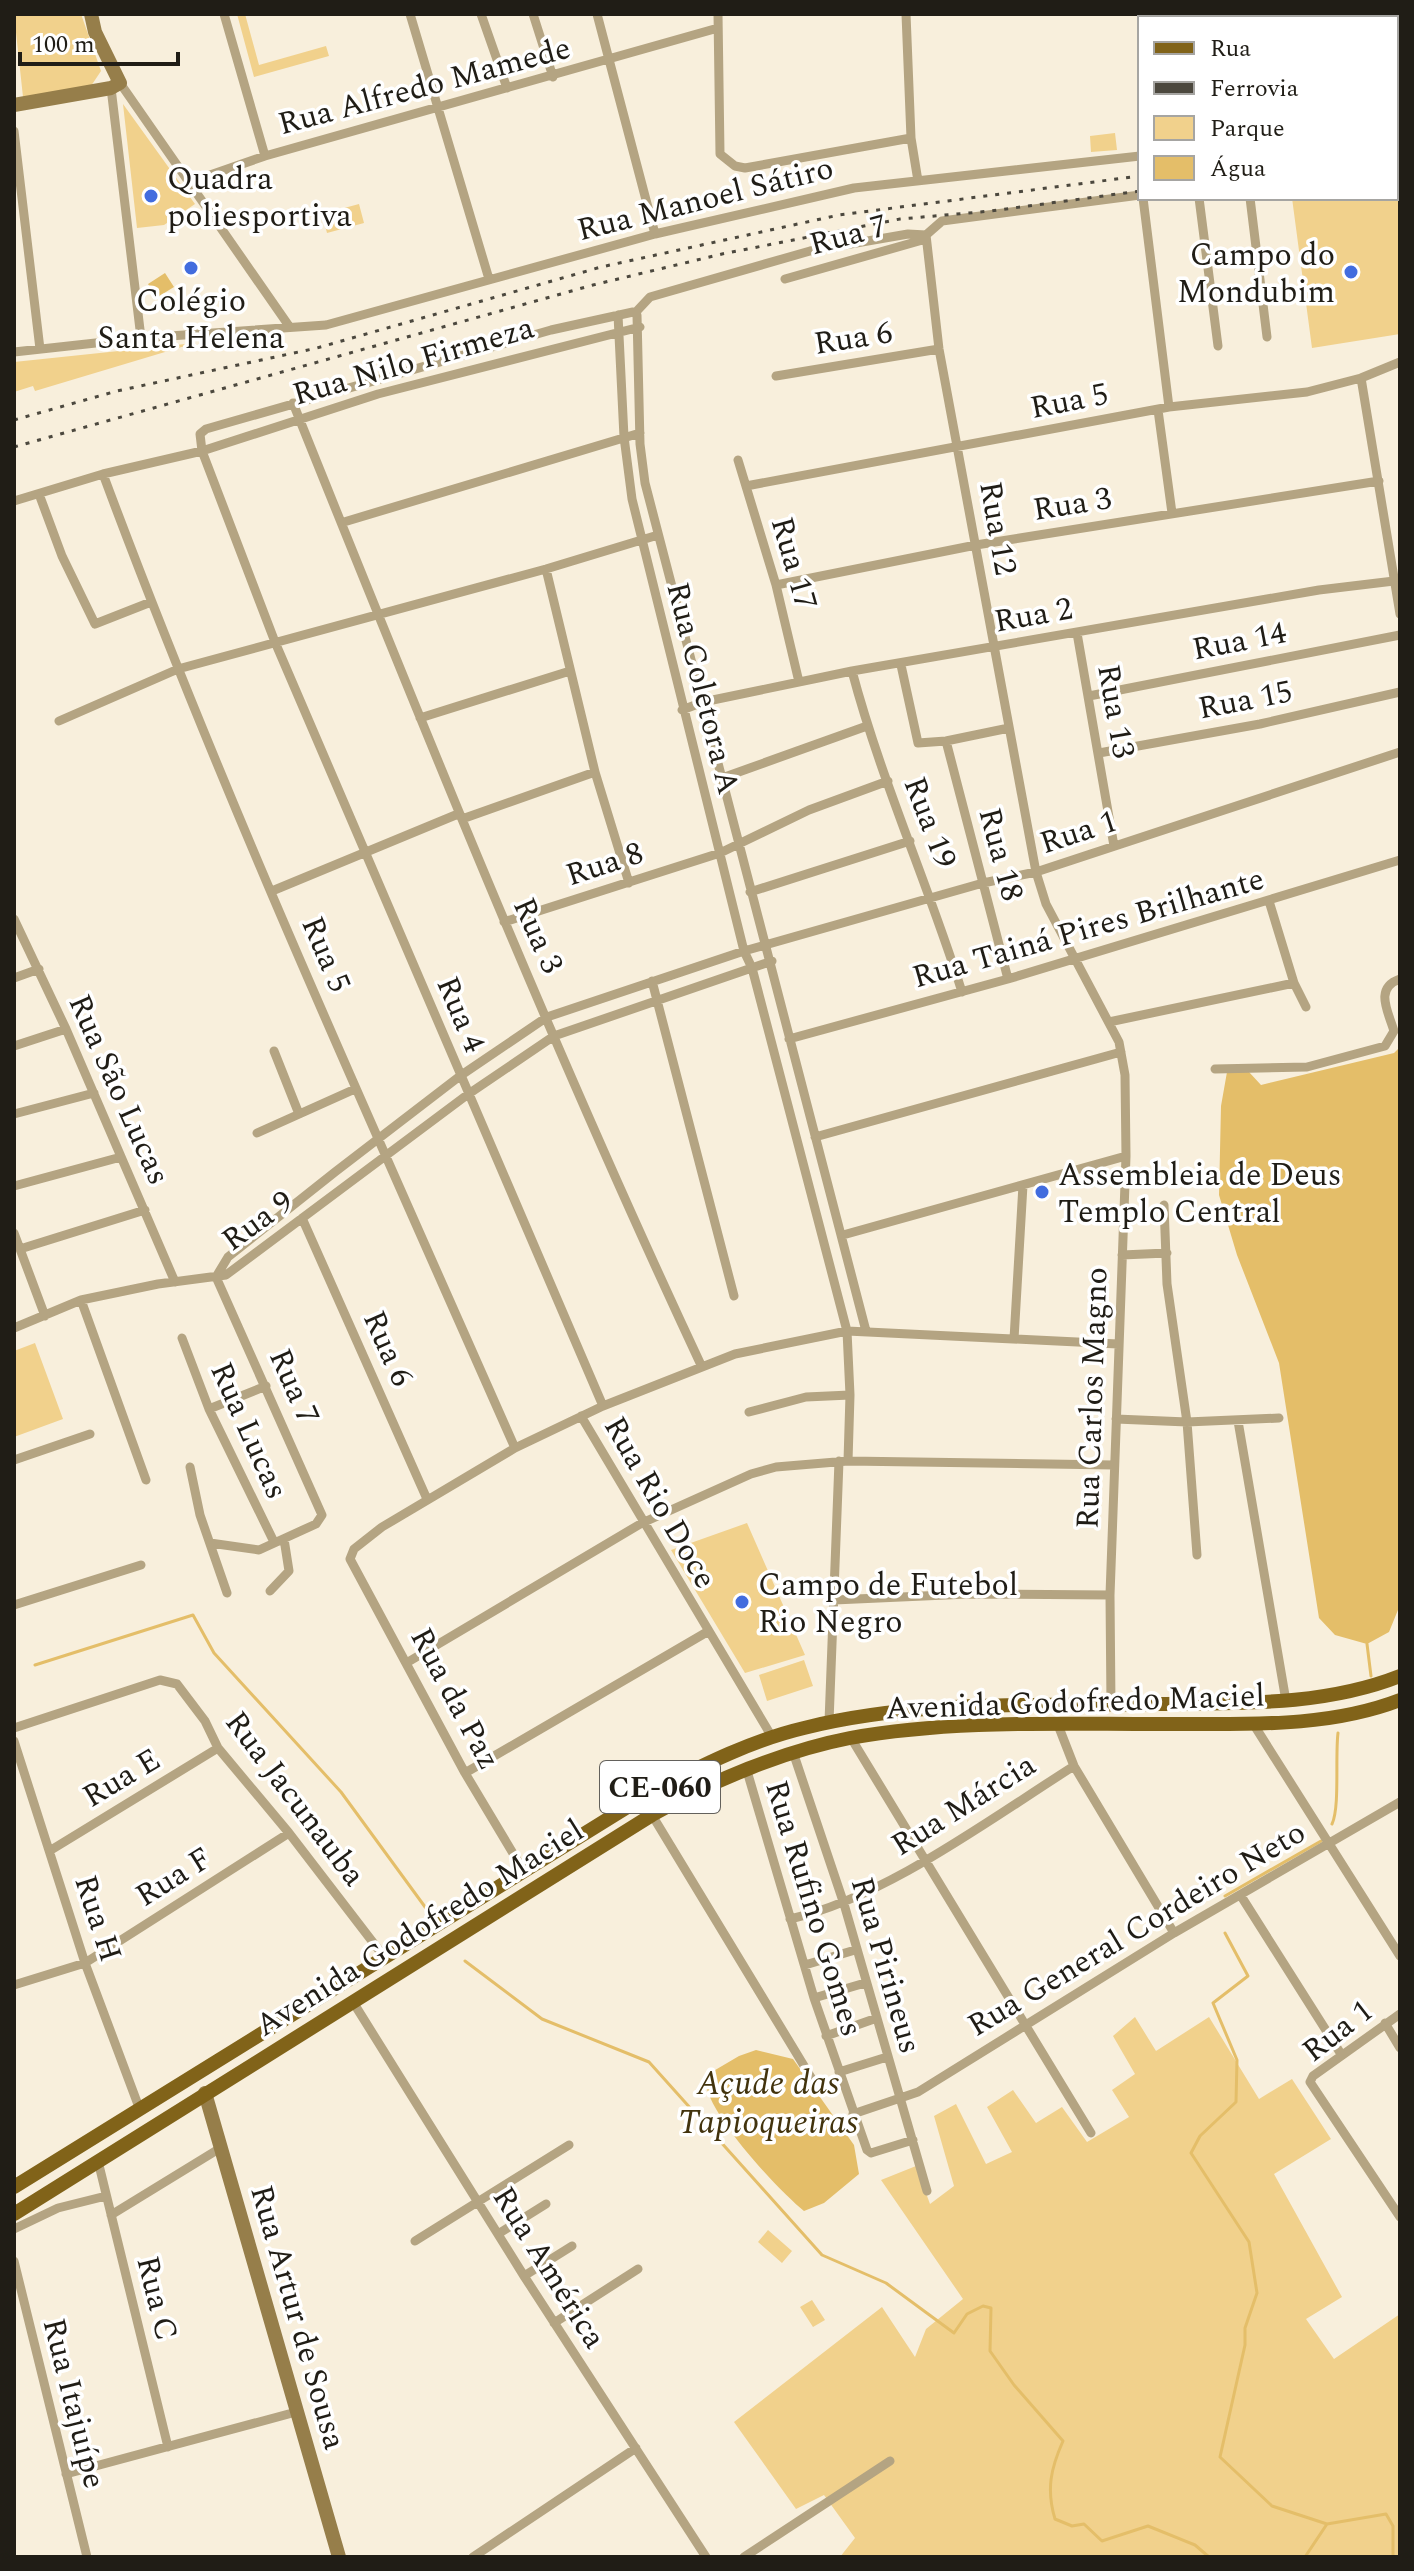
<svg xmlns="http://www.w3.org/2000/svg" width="1414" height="2571" viewBox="0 0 1414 2571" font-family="Spectral,serif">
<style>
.green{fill:#f1d18c}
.water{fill:#e4be69}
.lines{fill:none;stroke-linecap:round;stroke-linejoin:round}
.stream{stroke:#e4be69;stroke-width:3}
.street{stroke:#b4a482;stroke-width:9}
.secondary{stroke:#967e4a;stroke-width:14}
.primary{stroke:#816319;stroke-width:14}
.rail{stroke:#4c483e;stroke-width:3;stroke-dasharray:4 8;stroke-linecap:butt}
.poi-dot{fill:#426cde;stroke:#fff;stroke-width:3}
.labels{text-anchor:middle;stroke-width:7;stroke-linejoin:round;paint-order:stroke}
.shield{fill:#fff;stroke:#63615c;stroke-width:2}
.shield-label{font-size:30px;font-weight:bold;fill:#201d16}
.street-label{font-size:32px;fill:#201d16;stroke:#fff}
.poi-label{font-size:32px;fill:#201d16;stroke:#fff;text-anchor:start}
.water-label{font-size:34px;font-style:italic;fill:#42330d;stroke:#fff}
</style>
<rect width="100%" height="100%" fill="#f8efdc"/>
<path class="green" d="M14 14H81L101 71 89 89 23 97Z
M237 14H245L259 65 326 46 329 56 254 77Z
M123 104 195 204 164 225 137 228Z
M1115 133 1117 150 1091 152 1090 136Z
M1396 172 1400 209V334L1312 348 1292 198H1396Z
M359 204 364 223 327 233 322 214Z
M195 343 35 391 33 386 14 392V362Z
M35 1343 63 1419 14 1437V1351Z
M747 1523 805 1655 745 1673 671 1550Z
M804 1660 813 1686 767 1701 759 1675Z
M1135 2017 1156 2051 1209 2017 1259 2099 1292 2079 1331 2139 1274 2174 1342 2297 1306 2319 1334 2359 1400 2314V2557H840L855 2538 824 2495 796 2509 734 2422 882 2307 915 2357 926 2329 963 2299 881 2180 916 2166 930 2204 954 2186 934 2116 956 2104 986 2164 1012 2152 987 2107 1013 2090 1036 2123 1062 2107 1087 2142 1129 2117 1112 2090 1135 2074 1113 2036Z
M768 2230 792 2251 782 2263 758 2242Z
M812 2300 825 2320 813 2327 800 2307Z"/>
<path class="water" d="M165 273 174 287 156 298 148 284Z
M1400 1047V1605L1389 1632 1367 1644 1335 1635 1319 1618 1279 1363 1237 1255 1219 1195 1221 1106 1227 1072H1249L1261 1085 1394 1053Z
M756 2050 793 2059 854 2145 859 2174 824 2203 804 2211C778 2190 702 2109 705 2076L739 2056Z"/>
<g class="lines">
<path class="stream" d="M1367 1644 1371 1676
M35 1665 193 1615 214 1653 341 1792 428 1911
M1332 1824C1340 1807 1335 1757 1338 1733
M1225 1896 1321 1841
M1225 1933 1248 1976 1213 2003 1237 2060 1236 2102 1200 2136 1191 2153 1249 2242 1257 2293 1245 2328V2345L1220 2457 1272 2506 1327 2524
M465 1961 542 2019 649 2062 822 2255 886 2283 954 2333 967 2314 983 2306 991 2308 990 2351 1014 2385 1063 2441C1051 2468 1046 2489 1055 2519L1072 2526 1084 2524 1102 2541 1148 2526 1195 2545 1209 2557
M1305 2557 1327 2524 1386 2514 1393 2526V2557"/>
<path class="street" d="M224 14 265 156
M410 14 489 279
M481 14 507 88
M533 14 553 77
M597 14 655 234
M718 14 720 154 735 166 745 168 911 138
M906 14 911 138 918 181
M1268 14 1269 18
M1316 14V18
M1371 18 1373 14
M120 83 289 326
M111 88 141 338
M1396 124 1400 123
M14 131 40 349
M1396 161H1400
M190 182 265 156 718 28
M1143 198 1169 407
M1199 198 1218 346
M1250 198 1267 337
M785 279 926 239
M635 313 650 297 810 251 908 234 926 235
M618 315 624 437 632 499 744 951 752 968 847 1331 850 1395 848 1461
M14 352 141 338 326 325 655 234 854 188 1140 156
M776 376 939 349
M1361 378 1400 614
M293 403C423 727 553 1049 701 1365
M1158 410 1172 513
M738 460 776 585 799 682
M103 474C226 805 373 1126 515 1448
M746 486 1169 407 1307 392 1361 378 1400 362
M39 494 62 556 95 624 151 602
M14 501 103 474 202 451 378 394 640 327
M344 522 640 433
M546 569 595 772 629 883
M776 585 976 545 1379 481
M1077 633 1114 846
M901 665 918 743 946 741 1009 728
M852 671C881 780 928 884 962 992
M1089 696 1400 635
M682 710 703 702 852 671 1319 590 1394 581
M420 718 570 671
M59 721 178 669 546 569 658 535
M946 741 1008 979
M1099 753 1260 724 1400 692
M722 778 867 726
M462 819 595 772
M272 891 458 814
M750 892 910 841
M1269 901 1294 983 1306 1007
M14 919 66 1029 175 1282
M504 922 720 853 809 810 888 781
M14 978 39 969
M652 981 734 1296
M1109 1022 1294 983
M789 1039 1008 979 1400 860
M14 1046 66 1029
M274 1051 299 1114
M1215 1069 1307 1067 1385 1046 1394 1031C1388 1011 1374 988 1400 979
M14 1114 94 1093
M257 1133 355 1089
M815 1137 1121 1052
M14 1186 121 1157
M1164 1205 1167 1284 1187 1422 1197 1555
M302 1218 427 1499
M14 1233 45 1316
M843 1235 1126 1156
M20 1249 145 1210
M1122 1255 1167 1253
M216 1277 228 1257 335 1172 460 1076 547 1017 744 951 983 883 1036 872 1400 752
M81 1300 146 1480
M14 1328 81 1300 158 1284 226 1275 467 1095 554 1036 772 961
M182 1338 209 1409 274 1542
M1014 1339 1023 1185
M603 1406 275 642 202 451 200 434 206 429 551 330 633 312 637 315 640 444 645 483 866 1331
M209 1409 266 1386
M749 1412 806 1397 850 1395
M581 1416 772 1737
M1116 1419 1187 1422 1279 1418
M1238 1421 1286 1701
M14 1460 90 1434
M190 1467 200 1515 227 1593
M210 1543 259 1550 316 1524 322 1515 216 1277
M270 1591 289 1571 284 1539
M834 1600 968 1594 1110 1595
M14 1605 141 1565
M408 1662 642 1523 751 1474 776 1467 848 1461 1114 1465
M1111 1705 1110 1595 1126 1156 1125 1075 1119 1042 1046 904 1036 872 939 349 926 235 942 221 1140 195
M829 1722 839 1461
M1058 1725 1074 1766 1174 1933
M1254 1725 1400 1956
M14 1728 160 1680 177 1684 205 1721 218 1748 289 1833 385 1958
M851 1738 1091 2133
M14 1741 85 1963 140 2110
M794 1755 844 1904 927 2191
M747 1771 814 1998 867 2150 871 2153 913 2140
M465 1773 707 1632
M652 1815 812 2079
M51 1850 218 1748
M523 1870 465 1773 350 1559 354 1549 382 1527 515 1448 603 1406 735 1354 847 1331 1118 1344
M1241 1896 1341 2054
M790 1919C885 1898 990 1819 1074 1766
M805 1965 855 1950
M14 1985 85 1963 289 1833
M814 1998 865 1983
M353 2002 524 2276 706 2557
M1400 2014 1313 2076 1310 2082 1400 2217
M1385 2023 1400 2048
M826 2036 874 2019
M839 2072 887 2057
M853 2114 918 2092 1174 1933 1400 1802
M98 2161 168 2447
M111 2215 222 2147
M14 2229 58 2208 106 2196
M498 2234 546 2204
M415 2241 569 2145
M14 2261 87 2557
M524 2276 572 2246
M554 2323 638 2269
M66 2474 296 2412
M473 2557 636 2448
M744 2557 890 2461"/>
<path class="secondary" d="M14 105 111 88 120 83 95 32 91 14
M205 2093 339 2557"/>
<path class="primary" d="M14 2187 658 1788C705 1764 753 1740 804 1728 920 1699 1042 1706 1160 1704 1241 1703 1324 1706 1400 1676
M14 2214 652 1815C712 1781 783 1751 850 1738 950 1720 1053 1724 1154 1724 1236 1723 1322 1730 1400 1700"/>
<path class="rail" d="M1396 138 1400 137
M1396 156 1400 155
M14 420 117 391 317 348 601 267 839 215 1140 176
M14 447 593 285 722 254 900 219 991 211 1140 191"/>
</g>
<g class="poi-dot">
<circle cx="151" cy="196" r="8"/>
<circle cx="191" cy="268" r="8"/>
<circle cx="1351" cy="272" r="8"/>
<circle cx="1042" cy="1192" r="8"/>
<circle cx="742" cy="1602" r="8"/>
</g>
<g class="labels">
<rect class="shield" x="600" y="1761" width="120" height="52" rx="6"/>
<g class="shield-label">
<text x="660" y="1797">CE-060</text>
</g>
<g class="street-label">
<text transform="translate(424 85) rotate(-15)" y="11">Rua Alfredo Mamede</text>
<text transform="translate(705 198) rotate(-14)" y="11">Rua Manoel Sátiro</text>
<text transform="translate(848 234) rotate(-15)" y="11">Rua 7</text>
<text transform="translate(853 337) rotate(-9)" y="11">Rua 6</text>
<text transform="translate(413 360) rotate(-16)" y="11">Rua Nilo Firmeza</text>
<text transform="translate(1069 400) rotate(-11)" y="11">Rua 5</text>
<text transform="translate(1072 503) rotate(-9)" y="11">Rua 3</text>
<text transform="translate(999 528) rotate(80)" y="11">Rua 12</text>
<text transform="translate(795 563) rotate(74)" y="11">Rua 17</text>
<text transform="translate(1033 614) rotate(-10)" y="11">Rua 2</text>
<text transform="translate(1239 640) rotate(-11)" y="11">Rua 14</text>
<text transform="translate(704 688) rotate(76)" y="11">Rua Coletora A</text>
<text transform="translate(1245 699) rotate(-11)" y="11">Rua 15</text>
<text transform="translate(1117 711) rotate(80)" y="11">Rua 13</text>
<text transform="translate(931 822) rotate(69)" y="11">Rua 19</text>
<text transform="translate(1078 831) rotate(-18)" y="11">Rua 1</text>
<text transform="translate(1002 854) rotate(75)" y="11">Rua 18</text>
<text transform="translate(604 863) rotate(-18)" y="11">Rua 8</text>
<text transform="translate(1088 927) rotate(-16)" y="11">Rua Tainá Pires Brilhante</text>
<text transform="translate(539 935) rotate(66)" y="11">Rua 3</text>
<text transform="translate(327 954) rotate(67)" y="11">Rua 5</text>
<text transform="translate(462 1014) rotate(67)" y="11">Rua 4</text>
<text transform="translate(120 1089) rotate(66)" y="11">Rua São Lucas</text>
<text transform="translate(257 1220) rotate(-36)" y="11">Rua 9</text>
<text transform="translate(389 1348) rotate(66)" y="11">Rua 6</text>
<text transform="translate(295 1386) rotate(66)" y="11">Rua 7</text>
<text transform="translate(1091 1398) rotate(-88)" y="11">Rua Carlos Magno</text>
<text transform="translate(250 1430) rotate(66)" y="11">Rua Lucas</text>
<text transform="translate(661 1502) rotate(60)" y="11">Rua Rio Doce</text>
<text transform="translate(456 1698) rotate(62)" y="11">Rua da Paz</text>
<text transform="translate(1075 1701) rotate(-2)" y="11">Avenida Godofredo Maciel</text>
<text transform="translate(121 1777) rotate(-31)" y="11">Rua E</text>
<text transform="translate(296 1798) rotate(53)" y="11">Rua Jacunauba</text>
<text transform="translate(963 1804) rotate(-32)" y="11">Rua Márcia</text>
<text transform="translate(173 1876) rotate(-32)" y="11">Rua F</text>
<text transform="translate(815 1908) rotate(73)" y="11">Rua Rufino Gomes</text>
<text transform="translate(99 1918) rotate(72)" y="11">Rua H</text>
<text transform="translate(419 1927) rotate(-32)" y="11">Avenida Godofredo Maciel</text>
<text transform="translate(1136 1928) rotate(-31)" y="11">Rua General Cordeiro Neto</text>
<text transform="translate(887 1965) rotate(74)" y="11">Rua Pirineus</text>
<text transform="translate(1337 2030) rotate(-38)" y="11">Rua 1</text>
<text transform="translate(550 2267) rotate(58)" y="11">Rua América</text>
<text transform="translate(158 2298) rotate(76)" y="11">Rua C</text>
<text transform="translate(299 2317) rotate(74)" y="11">Rua Artur de Sousa</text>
<text transform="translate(75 2403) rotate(76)" y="11">Rua Itajuípe</text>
</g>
<g class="poi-label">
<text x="167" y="189">Quadra<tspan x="167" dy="37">poliesportiva</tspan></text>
<text x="1335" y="265" text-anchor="end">Campo do<tspan x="1335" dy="37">Mondubim</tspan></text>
<text x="191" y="311" text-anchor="middle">Colégio<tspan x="191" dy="37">Santa Helena</tspan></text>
<text x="1058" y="1185">Assembleia de Deus<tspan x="1058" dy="37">Templo Central</tspan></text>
<text x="758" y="1595">Campo de Futebol<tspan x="758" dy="37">Rio Negro</tspan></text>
</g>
<g class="water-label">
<text x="768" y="2094">Açude das<tspan x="768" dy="39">Tapioqueiras</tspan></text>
</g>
</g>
<rect width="1414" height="2571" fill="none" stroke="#201d16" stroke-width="32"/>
<rect x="1138" y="16" width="260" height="184" fill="#ffffff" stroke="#a6a5a2" stroke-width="2"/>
<rect x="1154" y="42" width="40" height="12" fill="#816319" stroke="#a6a5a2" stroke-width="2"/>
<text x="1210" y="56" font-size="24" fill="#201d16">Rua</text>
<rect x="1154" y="82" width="40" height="12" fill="#4c483e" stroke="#a6a5a2" stroke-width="2"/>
<text x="1210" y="96" font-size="24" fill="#201d16">Ferrovia</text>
<rect x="1154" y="116" width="40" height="24" fill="#f1d18c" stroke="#a6a5a2" stroke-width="2"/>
<text x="1210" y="136" font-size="24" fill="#201d16">Parque</text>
<rect x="1154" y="156" width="40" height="24" fill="#e4be69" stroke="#a6a5a2" stroke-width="2"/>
<text x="1210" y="176" font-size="24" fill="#201d16">Água</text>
<path d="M20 52v12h158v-12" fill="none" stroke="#201d16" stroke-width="4"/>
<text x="32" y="52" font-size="24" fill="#201d16" stroke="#ffffff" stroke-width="6" paint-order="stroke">100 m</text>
</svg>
